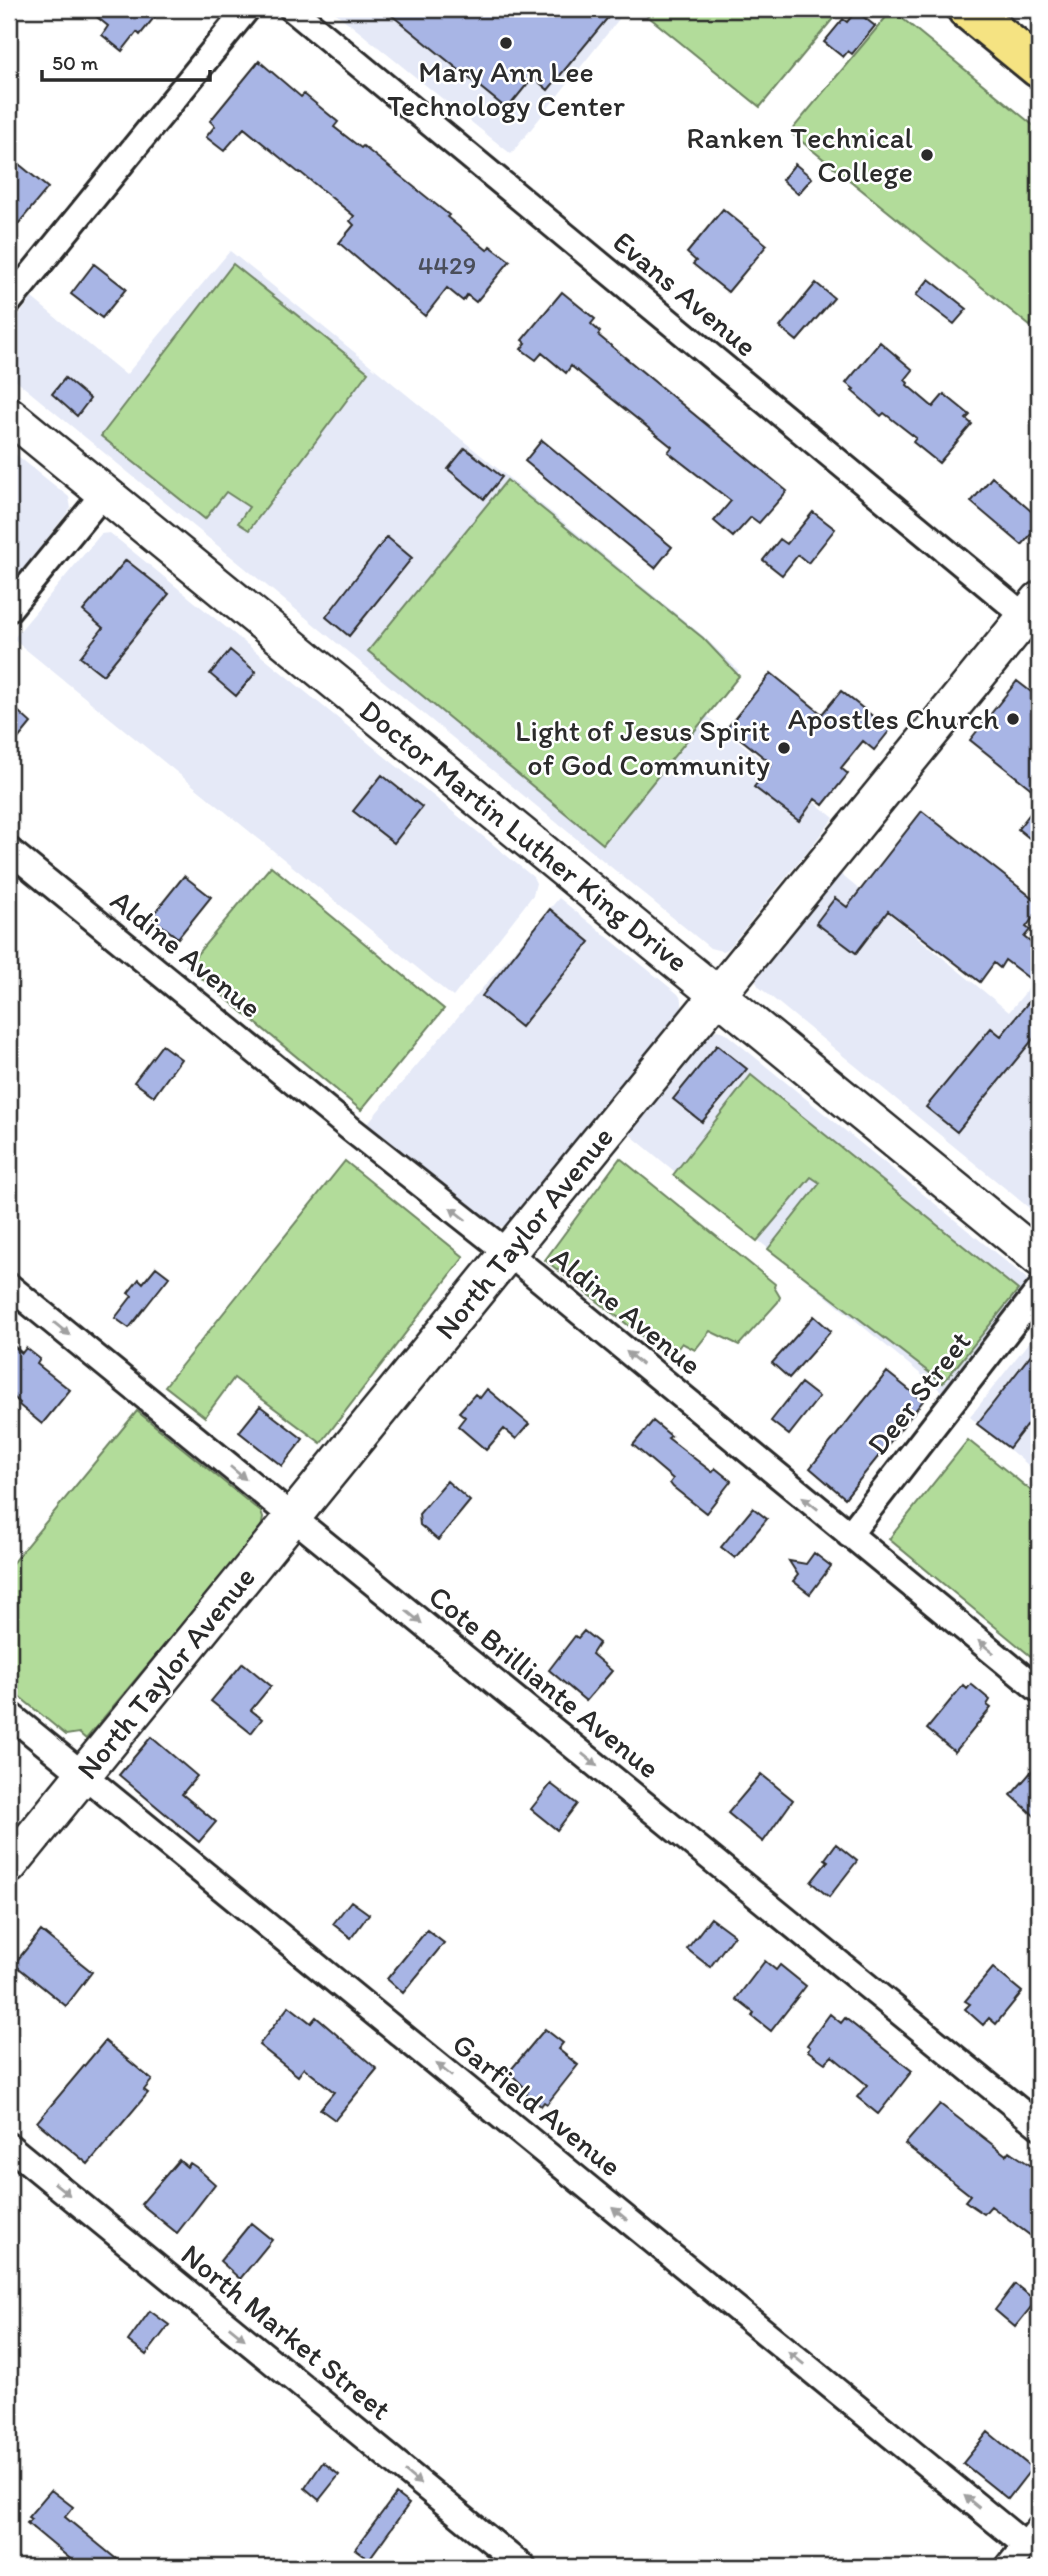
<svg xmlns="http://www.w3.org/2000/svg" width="1048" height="2576" viewBox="0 0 1048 2576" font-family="Itim,sans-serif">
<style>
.built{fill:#e5e9f7}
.green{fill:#b2dc9a;stroke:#6e8462;stroke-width:2}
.building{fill:#a8b5e5;stroke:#2b2b2b;stroke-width:2}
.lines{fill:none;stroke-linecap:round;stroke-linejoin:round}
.street-casing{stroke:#2b2b2b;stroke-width:30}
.secondary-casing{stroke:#2b2b2b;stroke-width:40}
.primary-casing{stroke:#2b2b2b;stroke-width:44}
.street{stroke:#fff;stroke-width:24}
.secondary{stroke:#fff;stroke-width:35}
.primary{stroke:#f5e382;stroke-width:38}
.oneway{fill:#a0a0a0}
.poi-dot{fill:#2b2b2b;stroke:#fff;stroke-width:2.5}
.labels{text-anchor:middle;stroke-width:5;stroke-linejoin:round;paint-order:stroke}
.number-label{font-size:26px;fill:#4a4e5a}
.poi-label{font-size:30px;fill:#2b2b2b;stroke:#fff;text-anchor:end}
.street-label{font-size:30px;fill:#2b2b2b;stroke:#fff}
</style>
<rect width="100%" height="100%" fill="#fff"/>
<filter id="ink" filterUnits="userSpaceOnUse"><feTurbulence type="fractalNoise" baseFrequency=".0143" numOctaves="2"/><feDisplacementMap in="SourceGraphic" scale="14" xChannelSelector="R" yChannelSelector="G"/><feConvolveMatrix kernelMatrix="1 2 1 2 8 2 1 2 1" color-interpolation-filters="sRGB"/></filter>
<g filter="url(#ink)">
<path class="built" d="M331 9H627L511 154Z
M230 251 702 635 739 671 707 716 834 818 728 949 722 951 710 948 9 375V328L32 298 126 375Z
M9 449 69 497 71 508 9 587Z
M110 533 533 877 536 883 533 895 453 997 13 639 101 534Z
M839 873 1009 1012 1039 976V1216L759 987 756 982 759 970Z
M559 898 678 994 682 1000V1006L680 1012 508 1226 494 1227 488 1224 366 1125Z
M717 1030 724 1032 1025 1277 1028 1282 1029 1288 946 1395 628 1133 711 1033Z
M1039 1329V1474L970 1417Z"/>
<path class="green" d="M639 9H841L760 107Z
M892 10 1039 130V313L1030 326 790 132Z
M233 264 368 372 249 530 238 523 249 507 226 492 205 519 101 436Z
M507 480 703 638 739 676 603 844 368 651Z
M271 866 444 1009 361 1110 187 966Z
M751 1075 1018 1290 943 1383 768 1249 820 1183 811 1177 757 1241 673 1175Z
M620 1158 775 1284 774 1287 780 1297 778 1302 739 1345 710 1331 695 1350 682 1343 670 1358 545 1260Z
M345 1161 464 1257 321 1443 234 1378 205 1417 165 1386Z
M137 1411 261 1512 263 1518 261 1529 86 1739 79 1733 66 1735 9 1688V1567Z
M968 1440 1039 1497V1663L889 1539Z"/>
<path class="building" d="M87 9H161L140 35 137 32 122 51 102 35 108 26Z
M384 9H615L548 90 533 77 507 109Z
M856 11 875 26 852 54 848 51 843 57 824 42 843 19 847 22Z
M259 61 301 97 304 94 338 122 334 127 361 148 363 146 449 215 447 217 487 250 490 246 510 261 476 302 467 295 463 301 447 288 425 316 339 243 354 225 350 221 354 216 300 172 299 173 244 128 224 151 206 137 215 126 210 121Z
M9 156 48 188 9 235Z
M795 164 812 178 798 194 782 180Z
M723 209 767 245 728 292 693 264 696 261 687 253Z
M94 264 126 289 102 318 71 294Z
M929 279 967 309 954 324 916 295Z
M816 283 834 298 797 341 780 327Z
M562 292 595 319 591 324 600 332 598 335 787 491 759 523 751 517 733 537 714 521 731 501 668 452 672 447 571 366 566 373 542 353 536 360 521 349 526 343 522 340Z
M880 342 913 370 905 380 908 383 907 385 933 407 944 394 970 415 966 419 972 424 939 463 913 442 916 438 884 413 881 416 852 391 854 389 846 383Z
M65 378 90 399 77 416 52 394Z
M542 440 672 547 655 568 525 461Z
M465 448 502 477 484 499 448 469Z
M992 477 1039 518V525L1022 545 971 502Z
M813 512 835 529 808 563 798 555 782 575 763 560 780 539 787 544Z
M387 537 412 558 349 636 326 617Z
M126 560 169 594 103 675 80 657 103 628 83 611Z
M230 650 256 672 236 696 210 674Z
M771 673 822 714 841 691 890 730 874 750 863 741 841 768 848 774 823 805 815 799 799 821 754 787 772 764 727 728Z
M1017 681 1039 698V795L970 740Z
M9 703 31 723 9 750Z
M382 775 422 807 394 843 353 811Z
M1039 802V846L1018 829Z
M922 811 1039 903V910L1026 927 1030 930 1024 937 1039 949V986L1005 960 1000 968 994 963 980 982 888 911 856 953 816 923 835 898 847 907Z
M184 876 211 897 178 938 151 917Z
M550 909 590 942 521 1027 482 996Z
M1039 989V1032L957 1132 926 1107 991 1028 1001 1036Z
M162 1045 181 1059 154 1096 134 1082Z
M717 1045 747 1069 702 1122 673 1099Z
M156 1267 169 1277 129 1328 115 1318 132 1296 128 1293 139 1279 143 1283Z
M814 1316 831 1331 789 1378 772 1363Z
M9 1342 22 1353 26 1348 40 1359 37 1364 70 1390 42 1424 19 1405 20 1403 9 1393Z
M1039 1344V1409L1009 1448 977 1424Z
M887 1372 923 1401 845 1498 810 1468Z
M801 1383 819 1397 789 1435 771 1421Z
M487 1389 529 1424 516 1439 504 1429 486 1450 458 1426 465 1417 459 1412 475 1394 480 1398Z
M260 1406 303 1439 282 1466 239 1432Z
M653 1421 671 1436 668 1438 712 1472 715 1468 731 1481 706 1513 673 1487 670 1483 673 1479 633 1445Z
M447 1481 470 1501 438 1540 420 1525 419 1514Z
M753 1508 767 1519 735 1558 721 1547Z
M814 1553 831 1566 810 1594 793 1581 798 1575 789 1561 806 1564Z
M584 1631 599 1643 592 1654 612 1671 586 1701 549 1670 575 1636 578 1638Z
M243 1663 271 1686 251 1710 262 1719 251 1733 211 1701Z
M971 1684 990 1700 987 1705 991 1708 955 1752 927 1729 963 1685 967 1689Z
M151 1737 197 1776 182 1794 216 1822 199 1842 119 1775Z
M1039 1763V1820L1011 1795Z
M761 1774 793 1800 763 1842 728 1813Z
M551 1784 577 1804 557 1830 531 1809Z
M836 1844 857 1861 829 1897 811 1882 828 1861 825 1859Z
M351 1901 369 1914 351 1938 333 1924Z
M711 1918 734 1935 710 1967 687 1949Z
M427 1930 444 1943 403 1993 387 1979Z
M41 1931 92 1972 66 2006 14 1964Z
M765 1961 776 1970 780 1965 806 1986 771 2031 752 2016 754 2013 736 1999Z
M993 1968 1022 1992 996 2024 989 2018 983 2025 965 2009 970 2004 965 2001Z
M289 2006 311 2023 316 2017 377 2069 335 2120 320 2109 334 2092 304 2068 298 2076 259 2045Z
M830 2014 841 2023 845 2018 912 2071 878 2114 857 2097 867 2085 832 2056 825 2063 808 2051 810 2047 807 2045Z
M545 2029 563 2043 558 2049 578 2065 547 2104 544 2102 541 2106 526 2094 528 2091 509 2072Z
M105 2041 152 2080 144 2090 148 2093 88 2164 37 2122Z
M940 2104 1006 2155 1009 2151 1039 2171V2226L1031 2236 991 2206 984 2214 965 2201 970 2195 905 2144Z
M179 2160 187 2167 190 2163 196 2167 215 2184 177 2233 141 2204Z
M251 2223 272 2240 240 2279 220 2261Z
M1015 2284 1036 2301 1015 2327 995 2310Z
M150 2311 169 2325 146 2355 128 2341Z
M988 2432 1032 2468 1008 2499 963 2463Z
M323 2462 339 2475 319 2500 305 2488Z
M51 2490 73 2507 65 2517 126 2567H80L27 2523 31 2519 28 2517Z
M396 2494 409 2504 369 2559 355 2549Z"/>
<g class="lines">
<g class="street-casing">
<path id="street" d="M292 9 1039 628
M9 302 247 9
M9 609 104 493
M9 850 352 1130 508 1253 1039 1690
M9 1286 1039 2126
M849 1535 1039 1290
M9 1714 1025 2545
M9 2146 523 2567
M1008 2567 1039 2528"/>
</g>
<g class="secondary-casing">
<path id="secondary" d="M9 415 1039 1258
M9 1866 1039 600"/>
</g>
<g class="primary-casing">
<path id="primary" d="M967 9 1039 68"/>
</g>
<use href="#street" class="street"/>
<use href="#secondary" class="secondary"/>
<use href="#primary" class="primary"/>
</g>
<defs><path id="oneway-solid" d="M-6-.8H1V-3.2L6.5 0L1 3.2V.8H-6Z" transform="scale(1.75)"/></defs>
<g class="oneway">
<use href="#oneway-solid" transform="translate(458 1214) rotate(-142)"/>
<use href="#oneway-solid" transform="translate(62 1329) rotate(39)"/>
<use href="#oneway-solid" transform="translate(634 1358) rotate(-141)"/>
<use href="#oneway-solid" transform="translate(238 1473) rotate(40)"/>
<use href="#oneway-solid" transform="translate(810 1503) rotate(-141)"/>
<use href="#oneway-solid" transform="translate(414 1617) rotate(39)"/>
<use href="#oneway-solid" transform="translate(986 1647) rotate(-141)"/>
<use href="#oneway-solid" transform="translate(590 1760) rotate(39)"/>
<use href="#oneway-solid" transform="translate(444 2070) rotate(-141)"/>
<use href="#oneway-solid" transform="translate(62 2189) rotate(39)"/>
<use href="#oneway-solid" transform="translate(620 2214) rotate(-141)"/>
<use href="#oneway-solid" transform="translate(237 2333) rotate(39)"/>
<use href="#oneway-solid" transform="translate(796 2358) rotate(-141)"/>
<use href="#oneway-solid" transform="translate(413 2478) rotate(39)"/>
<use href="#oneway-solid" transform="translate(972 2502) rotate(-141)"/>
</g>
</g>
<g class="poi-dot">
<circle cx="506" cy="43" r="7"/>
<circle cx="927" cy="155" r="7"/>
<circle cx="1013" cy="719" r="7"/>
<circle cx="784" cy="748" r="7"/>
</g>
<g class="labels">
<g class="number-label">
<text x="447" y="274">4429</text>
</g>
<g class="poi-label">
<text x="506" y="82" text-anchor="middle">Mary Ann Lee<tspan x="506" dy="34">Technology Center</tspan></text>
<text x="913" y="148">Ranken Technical<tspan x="913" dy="34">College</tspan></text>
<text x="999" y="729">Apostles Church</text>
<text x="770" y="741">Light of Jesus Spirit<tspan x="770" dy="34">of God Community</tspan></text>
</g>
<g class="street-label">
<text transform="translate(685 294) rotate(40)" y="10">Evans Avenue</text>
<text transform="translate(524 836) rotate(39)" y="10">Doctor Martin Luther King Drive</text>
<text transform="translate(186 954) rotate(39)" y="10">Aldine Avenue</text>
<text transform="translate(524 1233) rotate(-51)" y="10">North Taylor Avenue</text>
<text transform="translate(626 1311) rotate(39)" y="10">Aldine Avenue</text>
<text transform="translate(919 1393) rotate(-52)" y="10">Deer Street</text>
<text transform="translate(166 1673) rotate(-51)" y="10">North Taylor Avenue</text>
<text transform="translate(544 1682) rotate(39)" y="10">Cote Brilliante Avenue</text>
<text transform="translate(537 2105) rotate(39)" y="10">Garfield Avenue</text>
<text transform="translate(286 2332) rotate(39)" y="10">North Market Street</text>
</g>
</g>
<rect width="1048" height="2576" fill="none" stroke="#fff" stroke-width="35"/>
<rect x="18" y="18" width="1013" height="2541" fill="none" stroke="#2b2b2b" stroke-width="2.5" filter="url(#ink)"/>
<path d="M42 70v10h168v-10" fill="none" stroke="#2b2b2b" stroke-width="3.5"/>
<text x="52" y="70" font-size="21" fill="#2b2b2b" stroke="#ffffff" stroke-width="5" paint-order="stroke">50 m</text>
</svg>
